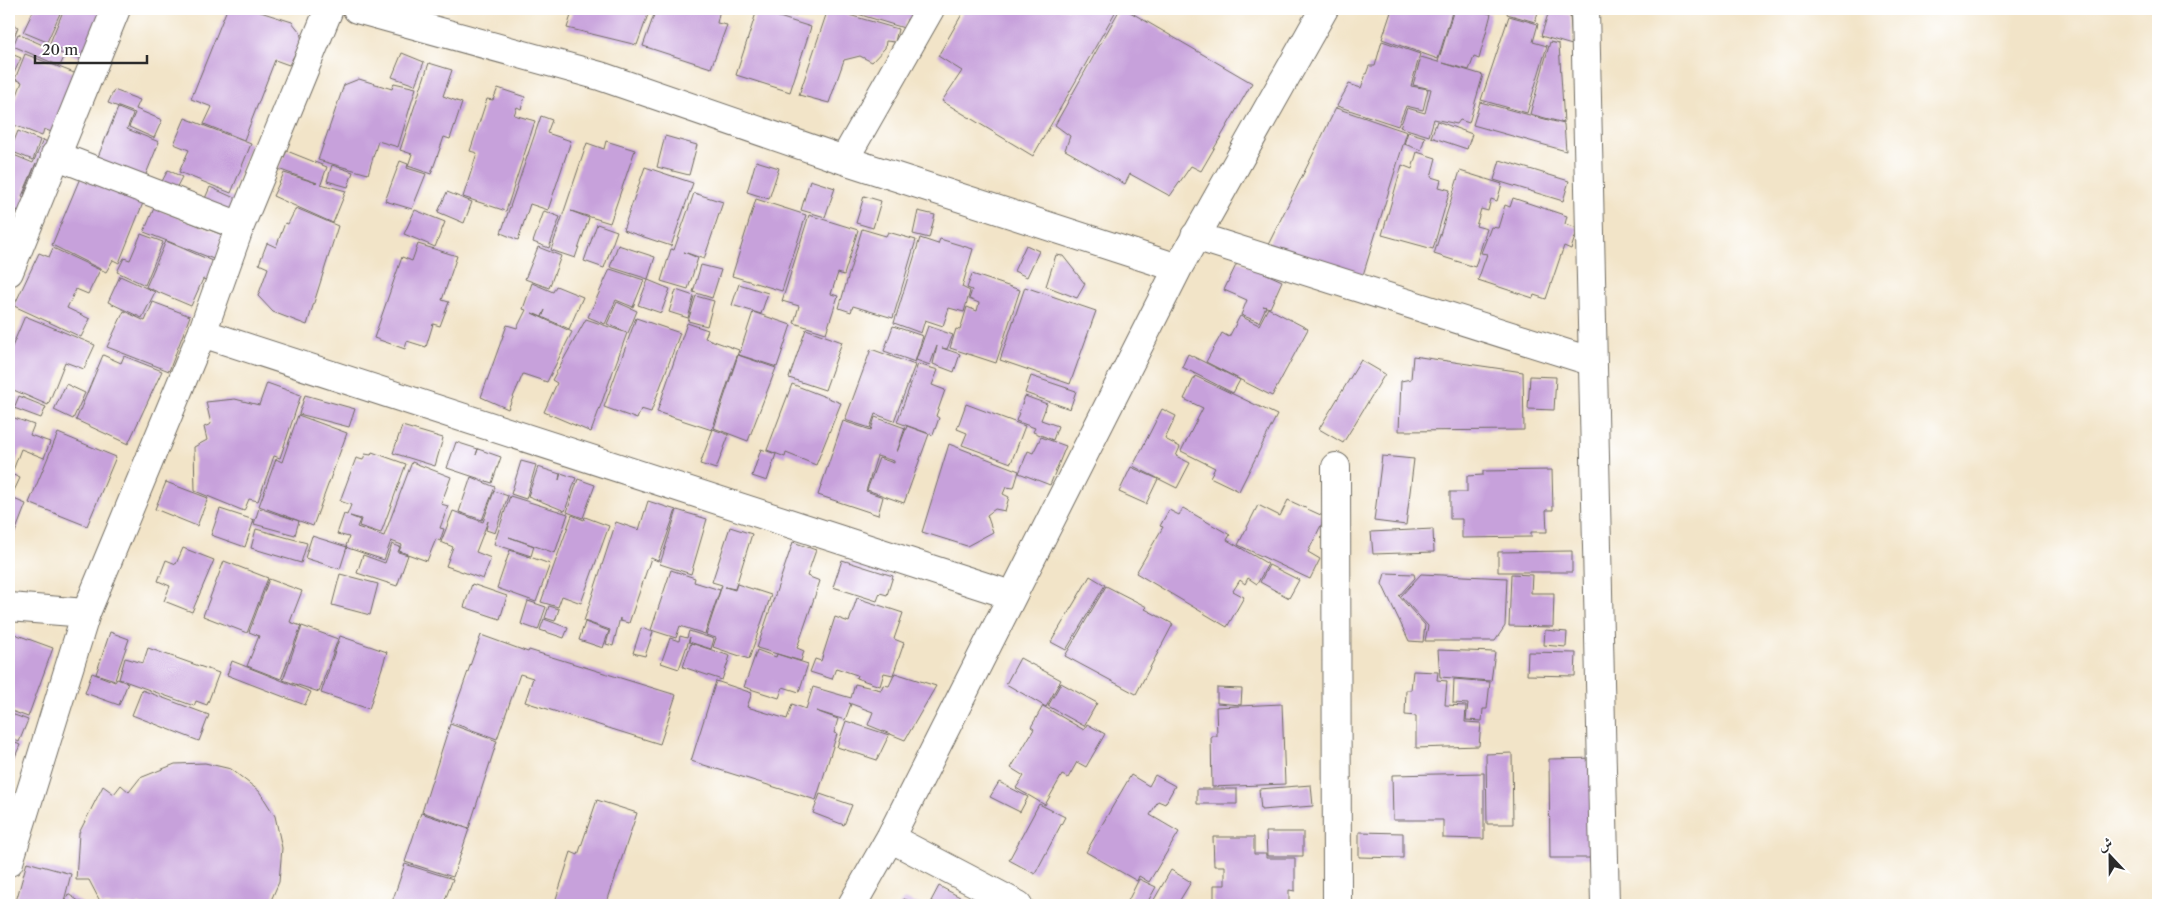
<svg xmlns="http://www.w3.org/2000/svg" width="2167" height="914" viewBox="0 0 2167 914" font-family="'Libre Caslon Text',Amiri,serif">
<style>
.building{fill:#c7a1db}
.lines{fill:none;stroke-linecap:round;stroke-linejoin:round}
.street-casing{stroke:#716c62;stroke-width:30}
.street{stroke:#fff;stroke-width:28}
</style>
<rect width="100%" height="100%" fill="#fff"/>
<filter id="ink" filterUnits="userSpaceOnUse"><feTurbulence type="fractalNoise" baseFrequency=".02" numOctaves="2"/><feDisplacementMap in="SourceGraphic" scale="10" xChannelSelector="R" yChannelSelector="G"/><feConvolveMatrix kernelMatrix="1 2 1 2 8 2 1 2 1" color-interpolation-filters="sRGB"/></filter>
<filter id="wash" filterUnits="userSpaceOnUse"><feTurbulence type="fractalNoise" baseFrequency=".0096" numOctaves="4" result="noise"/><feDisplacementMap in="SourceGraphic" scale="20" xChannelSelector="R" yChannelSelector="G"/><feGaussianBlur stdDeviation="1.12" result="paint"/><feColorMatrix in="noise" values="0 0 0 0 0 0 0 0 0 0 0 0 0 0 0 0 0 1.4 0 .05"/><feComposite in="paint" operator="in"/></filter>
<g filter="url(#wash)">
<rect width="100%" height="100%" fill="#f2e4c8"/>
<g id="blocks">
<path class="building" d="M34 9H62L47 42 23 32Z
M64 9H125L100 66 49 45Z
M227 9H251L292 22 300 32 302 41 289 65 275 60 244 140 204 124 212 107 191 99Z
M573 9H650L637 45 567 28Z
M656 9H720L717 23 727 25 711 68 643 46Z
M776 9H798L795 16Z
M828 9 898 29 895 42 886 41 885 48 872 62 860 56 844 60 829 103 799 95Z
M841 9H918L914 21 907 19 904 28Z
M965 9H1117L1033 156 942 101 962 71 938 56Z
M1120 9H1125L1252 83 1201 171 1191 166 1170 196 1130 174 1125 184 1065 150 1070 136 1055 125Z
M1392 9H1453L1438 59 1382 39Z
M1454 9H1474L1491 14 1479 59 1474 57 1469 70 1443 63 1483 75 1469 123 1460 120 1457 124 1434 119 1429 136 1400 127 1407 108 1425 113 1431 89 1413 85 1421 57 1438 62Z
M1508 9H1539L1535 22 1507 14Z
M757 10 811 27 790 92 736 75Z
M1549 11 1570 15 1572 45 1541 36Z
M1509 16 1538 24 1533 42 1547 46 1527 113 1481 100Z
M9 23 18 27 9 50Z
M18 34 65 55 60 66 13 46Z
M1382 41 1420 54 1411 86 1428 89 1423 110 1406 106 1398 126 1337 106 1349 84 1361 88 1369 66H1375Z
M1550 42 1559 44 1564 123 1530 114Z
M9 53 21 58 14 73 9 70Z
M402 53 424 62 415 85 392 77Z
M25 54 95 81 71 140 44 129 42 136 9 123V116L22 82 15 79Z
M429 63 452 70 443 96 462 103 450 139 444 137 431 174 408 166 412 154 400 150Z
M359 79 392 89 394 83 416 88 398 147 378 141 368 174 318 160 344 85Z
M498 88 525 97 521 109 517 107 514 115 535 121 506 211 463 197 477 153 470 151 487 99 493 100Z
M114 90 140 100 136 109 162 120 154 138 129 127 135 113 108 103Z
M1480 102 1564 124 1566 151 1473 125Z
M118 108 133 114 127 129 159 142 142 184 95 164Z
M1336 108 1407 132 1363 275 1268 245Z
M541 116 552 120 547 133 571 141 548 210 530 204 518 240 501 233Z
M185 118 251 144 231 193 179 172 189 150 174 144Z
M1437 121 1472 134 1467 149 1431 137Z
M18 131 40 140 33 160 10 151Z
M1408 132 1425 137 1421 150 1404 144Z
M665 136 697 145 689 175 657 167Z
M43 140 60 147 39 201 24 194 36 163 22 196 40 204 34 218 17 210 11 222 34 232 11 286 9 285V153L33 163Z
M606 141 635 150 610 223 571 211 589 218 575 258 551 250 587 143 604 149Z
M287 151 327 167 321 184 346 191 333 223 273 196 284 173 317 183 278 169Z
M1417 152 1436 158 1431 177 1441 180 1439 187 1450 190 1433 249 1382 235 1402 165 1412 169Z
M1500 160 1569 181 1563 201 1494 180Z
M400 161 408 164 407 168 426 174 412 209 385 201Z
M756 161 779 168 769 199 747 192Z
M332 165 353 172 348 187 327 181Z
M645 167 693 183 671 246 623 230Z
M168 170 182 177 173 194 159 187Z
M1460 171 1502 184 1497 201 1491 199 1488 211 1481 209 1476 226 1487 229 1475 267 1434 254Z
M80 178 143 203 119 263 113 260 106 272 52 245Z
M810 180 835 188 825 217 801 210Z
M210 187 239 200 232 216 203 203Z
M447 192 472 202 464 223 438 212Z
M694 193 723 202 704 259 684 252 698 258 688 289 661 281 671 249 674 250Z
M864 196 881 201 873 228 856 223Z
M1513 198 1567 216 1565 224 1578 228 1571 249 1564 246 1546 299 1534 295 1533 298 1478 280 1487 254 1481 253 1491 227 1498 228 1505 205 1510 207Z
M756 199 806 215 782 291 732 276Z
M154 208 225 236 216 260 144 232Z
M296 208 338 226 307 325 273 312 258 296 268 268 259 264 267 243 276 247 285 223 288 224Z
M415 210 445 222 435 247 404 234Z
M544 211 560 217 549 248 533 242Z
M918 211 935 215 929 238 913 234Z
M809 215 858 230 844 275 838 273 831 294 838 296 826 333 794 323 799 306 782 301Z
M597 224 617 231 604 268 584 261Z
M862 229 886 236 888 232 916 240 893 318 853 306 851 312 839 308Z
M141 234 163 242 145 285 117 272 124 258 130 260Z
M920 238 938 244 940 239 973 249 962 287 970 291 964 312 949 308 943 326 925 320 921 333 894 323Z
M166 241 219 264 211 282 203 279 191 306 146 287Z
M418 244 457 256 442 300 449 302 440 326 433 324 426 347 407 341 405 349 374 338 402 257 412 261Z
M618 245 655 257 648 279 610 267Z
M1026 245 1039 251 1027 277 1014 271Z
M538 247 561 256 549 288 525 279Z
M53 248 100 270 88 294 76 289 67 308 90 319 81 337 14 306 39 253 49 257Z
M1056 255 1063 256 1085 284 1077 298 1046 286Z
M1238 261 1282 281 1270 308 1263 306 1266 307 1259 322 1241 315 1247 300 1224 290Z
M701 265 721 270 712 298 693 292Z
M610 269 644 280 633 307 616 300 605 324 588 317Z
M972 274 1020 290 996 363 950 348 956 329 960 330 967 307 977 311 979 303 969 299 972 290 967 288Z
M120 276 155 292 142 318 108 302Z
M648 280 670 289 661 313 638 305Z
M532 283 553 292 556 286 583 297 569 329 542 317 545 310 542 317 532 313 572 332 547 382 523 374 508 409 481 397 507 325 517 328 526 310 523 309Z
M739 284 768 293 761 314 732 305Z
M1025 287 1096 311 1070 384 1000 360Z
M676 290 694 296 688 318 669 312Z
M696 296 714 301 707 326 688 321Z
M153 302 190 316 169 371 107 347 124 311 145 321Z
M617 302 637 311 628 333 607 324Z
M1268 308 1308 329 1272 396 1206 362 1222 333 1229 337 1240 316 1259 325Z
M753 312 791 325 777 367 739 355Z
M25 316 95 345 84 369 65 362 48 405 9 388V354Z
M636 318 680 333 651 412 641 409 637 419 604 407Z
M586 319 627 333 591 432 544 412 557 383 552 380Z
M687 323 708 330 705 338 739 350 712 430 657 412Z
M893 326 923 336 915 362 884 351Z
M928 326 953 335 947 349 942 348 960 354 954 372 933 364 937 346 930 365 916 360Z
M806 329 842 342 825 390 789 378Z
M871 349 915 365 894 421 875 414 870 428 845 420Z
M1188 354 1240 380 1233 393 1182 367Z
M103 355 121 363 124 356 162 371 128 444 76 420Z
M738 355 776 368 748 441 714 428Z
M1413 356 1523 372 1524 430 1399 431 1401 381 1411 379Z
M1361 360 1385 374 1343 443 1319 429Z
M918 364 938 370 932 385 945 390 936 416 939 418 933 435 897 422Z
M1031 376 1076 391 1070 409 1025 393Z
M1195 376 1277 415 1239 491 1210 477 1215 468 1181 451 1203 408 1184 399Z
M1530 376 1556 377 1554 410 1528 409Z
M267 383 301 395 280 458 274 456 258 501 249 499 244 511 195 491 194 447 207 440 204 427 211 424 206 402 235 399 259 405Z
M66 384 85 393 73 419 54 410Z
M792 384 841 403 816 465 786 453 785 457 767 450Z
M305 395 355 409 349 427 299 414Z
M19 396 46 407 41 418 14 408Z
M1025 396 1047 404 1041 420 1058 426 1053 440 1033 432 1035 428 1016 421Z
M966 404 1025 426 1011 463 962 445 967 433 957 429Z
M1162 409 1176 416 1165 439 1180 447 1176 456 1190 463 1177 488 1133 466Z
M298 415 347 433 313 526 259 506 276 459 282 462Z
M9 416 34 425 30 435 50 442 44 458 21 449 12 473 9 472Z
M875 417 905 428 897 452 907 426 929 434 904 503 867 490 879 458 894 463V461L877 456 866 491 883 497 878 515 818 495 843 421 871 430Z
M402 426 443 438 435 466 393 453Z
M713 429 729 435 716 469 700 464Z
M58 433 116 457 87 526 29 503Z
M1041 437 1066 446 1050 485 1019 473 1028 451 1033 453Z
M456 442 478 449 476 455 478 449 501 457 492 483 447 468Z
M949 444 1019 471 1014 488 1006 487 1003 494 1009 497 1005 511 995 509 987 515 993 532 967 546 922 532Z
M761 449 776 454 767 481 752 476Z
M372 452 406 464 381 533 359 526 361 519 350 516 360 520 357 527 384 536 412 462 451 477 441 504 448 506 440 528 444 529 440 541 436 539 427 561 399 551 402 545 391 541 384 560 348 548 346 546 349 537 337 534 344 514 347 515 351 505 340 501 356 458 363 460 365 454 371 455Z
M1382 456 1414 459 1406 525 1374 521Z
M521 461 536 465 526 499 511 494Z
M538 467 560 474 559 480 561 473 576 478 565 511 528 496Z
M1131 467 1158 479 1146 504 1119 492Z
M1552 470 1553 510H1546L1547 532H1531V537L1462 538V519H1450V492H1467V476L1483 475V471Z
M9 473 20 478 12 495 9 494Z
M471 477 495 487 482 520 459 512Z
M578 479 595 485 583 518 567 512Z
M166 482 208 498 197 526 155 509Z
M494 491 508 496 495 533 486 530 488 521 476 552 491 558 483 579 446 566 453 547 441 542 453 511 483 522Z
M510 496 568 514 555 553 509 537 534 546 531 556 494 544Z
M9 497 26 504 9 548Z
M1288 500 1325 517 1308 552 1320 559 1310 579 1238 545 1258 505 1280 516Z
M648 501 676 510 658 561 651 558 629 623 620 621V618L613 646 606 644 610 630 584 621 616 522 639 530Z
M259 508 299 521 295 535 254 524Z
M1183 508 1230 535 1227 540 1268 564 1257 584 1248 578 1245 584 1240 580 1233 591 1244 597 1227 627 1136 573 1163 527 1160 526 1169 510 1179 515Z
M220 509 254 520 245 547 211 535Z
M677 510 707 519 691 574 660 564Z
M572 515 584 520 585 517 609 526 581 603 562 596 558 607 541 602Z
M730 527 752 534 735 589 725 587 735 590 737 584 771 595 749 659 713 647 716 638 706 635 722 585 712 582Z
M256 529 307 543 301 563 251 548Z
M1433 529 1434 552 1373 554 1371 532Z
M312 536 347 547 340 569 305 558Z
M793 542 816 550 807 576 820 581 797 648 804 651 801 661 757 648Z
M392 544 400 547 398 552 408 555 397 586 357 573 363 555 385 563Z
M183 548 214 560 192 612 164 601 170 586 158 581 166 560 176 564Z
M510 550 550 564 536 602 497 588Z
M1572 551V572H1498V552Z
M842 560 893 576 887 595 880 593 877 601 833 587Z
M224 561 268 578 247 633 203 616Z
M1269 565 1299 580 1289 598 1260 582Z
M671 570 695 578 694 582 720 590 705 634 680 626 676 638 651 630Z
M1385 573 1414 574 1415 578 1399 596 1425 625 1423 642 1409 641 1382 584Z
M340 574 378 584 370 615 332 605Z
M1421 574 1507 578 1505 626 1495 641H1425L1428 626 1401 596Z
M1511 574 1532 575 1531 593H1554L1553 627 1509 626Z
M1090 576 1105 585 1066 650 1051 642Z
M269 579 302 591 290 622 301 626 281 679 247 666 259 636 249 632Z
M472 584 507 596 500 619 464 607Z
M1106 586 1147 607 1145 609 1173 624 1136 694 1065 656Z
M857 598 903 613 894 639 904 643 893 675 884 673 880 686 856 678 857 675 836 668 832 679 810 672 815 659 821 661 835 617 849 622Z
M528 601 546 607 538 630 521 624Z
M549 606 559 609 555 621 545 618Z
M544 619 568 628 564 638 540 630Z
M585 622 609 631 603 648 579 640Z
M302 626 338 639 319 692 283 680Z
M641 628 653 632 645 656 633 653Z
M1545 630 1567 632 1566 647 1544 645Z
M689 631 714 639 711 649 689 642 690 637 679 669 661 663 670 638 679 641 680 636 687 638Z
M9 632 53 648 28 717 9 710Z
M110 632 129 639 115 680 96 674Z
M481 635 528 652 529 650 676 695 660 744 525 702 533 678 520 674 497 739 450 722Z
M340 636 387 652 369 709 321 693Z
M691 643 730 656 722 680 683 667Z
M148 648 219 673 207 705 196 701 194 706 119 679 125 658 143 663Z
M757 650 776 657 777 654 808 664 799 692 783 687 779 698 744 687Z
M1438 650 1495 652 1491 681 1440 677Z
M1528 652 1576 653 1575 676 1527 675Z
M1020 658 1061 680 1046 707 1006 684Z
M232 661 311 692 305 705 227 675Z
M1413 671 1438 672 1437 680 1447 681 1445 705 1466 706 1465 722 1481 723 1479 746 1416 748V716L1405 715 1406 690H1411Z
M92 673 115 682 117 679 128 683 119 705 85 693Z
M895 673 936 686 905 740 868 725 873 712 849 703 851 704 845 720 816 711 838 719 834 733 837 734 816 800 691 761 716 681 752 693 747 707 787 719 792 704 806 709 813 687 851 698 855 684 881 690 883 685 889 686Z
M1454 679 1490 682 1487 709H1483L1482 721 1466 720 1468 704 1453 703Z
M1061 683 1097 703 1084 726 1048 706Z
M1217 688 1242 689 1241 705 1217 703Z
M142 690 209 715 199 741 132 715Z
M1282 704 1285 784 1212 787 1211 736H1217L1216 707Z
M1043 706 1084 730 1087 724 1105 734 1086 767 1077 762 1068 778 1062 775 1045 805 1016 788 1024 776 1011 768 1034 729 1031 727Z
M9 713 28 720 19 742 9 737Z
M846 721 889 735 877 760 837 747Z
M450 724 497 741 469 828 422 812Z
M9 740 20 745 9 771Z
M1512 753 1513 824H1487L1486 754Z
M1600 758V858H1550L1549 759Z
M205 763 231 769 259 791 275 816 282 848 279 882 269 905H102L89 880H76L79 833 103 786 114 794 121 785 129 792 140 778 175 764Z
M1484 773V839L1443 838V820H1393L1392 775Z
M1131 775 1149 786 1155 775 1175 786 1165 804 1158 801 1150 815 1179 832 1149 882 1139 876 1137 881 1086 852Z
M999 782 1028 797 1020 812 990 797Z
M1311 785 1313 806 1261 810 1259 789Z
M1197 789H1237V804H1197Z
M820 794 852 805 844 825 813 813Z
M597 800 637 813 606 905H554L571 852 578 855Z
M1039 804 1065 817 1035 874 1009 860Z
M421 813 469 829 453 877 405 862Z
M1266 832H1303V856H1267Z
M1359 832 1403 833V858L1359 857Z
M1213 837H1254V854H1266V858H1295V891L1289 890V905H1214V885H1225V866H1214Z
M27 862 71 874 63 905H15Z
M405 864 453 879 443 905H391Z
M1171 870 1191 882 1177 905H1151Z
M1139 879 1156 887 1146 905H1126Z
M939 886 975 905H940L931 901Z
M68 894 85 905H64Z
M904 899 921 905H898Z"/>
</g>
</g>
<g filter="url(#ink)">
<use href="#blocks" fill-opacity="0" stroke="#716c62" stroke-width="1"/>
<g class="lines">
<g class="street-casing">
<path id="street" d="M357 9 600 76 844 160 1178 268
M1585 9 1605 905
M55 155 240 226
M844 160 930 9
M1195 236 1593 362
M9 272 116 9
M202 333 1011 595
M1336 467 1337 905
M9 607 86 613
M890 838 1018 905
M9 862 86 613 202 333 240 226 329 9
M852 905 890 838 1178 268 1324 9"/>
</g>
<use href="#street" class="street"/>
</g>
</g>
<rect width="2167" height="914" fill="none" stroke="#fff" stroke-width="30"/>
<g transform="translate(2110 856) rotate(338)" stroke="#ffffff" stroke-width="4" paint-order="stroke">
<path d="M0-4L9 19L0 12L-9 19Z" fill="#2b2b2b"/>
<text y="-8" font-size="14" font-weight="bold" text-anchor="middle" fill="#2b2b2b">ش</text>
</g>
<path d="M35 55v8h112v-8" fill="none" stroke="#2b2b2b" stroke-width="2.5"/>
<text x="42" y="55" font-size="15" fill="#2b2b2b" stroke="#ffffff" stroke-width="4" paint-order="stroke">20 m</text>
</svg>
